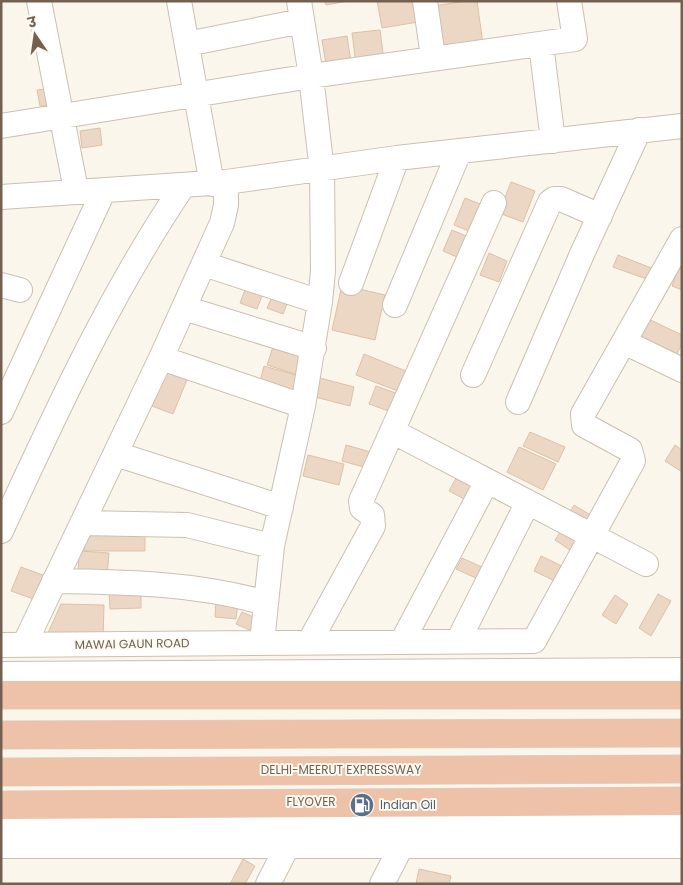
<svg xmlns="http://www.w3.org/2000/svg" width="683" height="885" viewBox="0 0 683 885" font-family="Poppins,'Noto Sans Devanagari',sans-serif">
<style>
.building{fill:#ebd7c4;stroke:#dec1a8}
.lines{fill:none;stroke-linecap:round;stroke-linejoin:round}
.minor-casing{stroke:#ccbfb2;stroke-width:26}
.highway-casing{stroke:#d8d2ce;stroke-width:29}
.minor{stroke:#fff;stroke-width:24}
.highway{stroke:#eec1a9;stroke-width:28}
.labels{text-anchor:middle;stroke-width:4;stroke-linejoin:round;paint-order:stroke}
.street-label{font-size:12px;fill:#736050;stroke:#fdfaf2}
.service-label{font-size:12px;fill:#4e5e75;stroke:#fdfaf2;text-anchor:start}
</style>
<rect width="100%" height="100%" fill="#fbf6eb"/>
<path class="building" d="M325 1H348L326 5Z
M377 1H421L424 21 382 28Z
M466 1H477L483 44 440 51 433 6Z
M380 30 384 60 356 64 352 33Z
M347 36 351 62 326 65 322 40Z
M52 88 54 104 40 106 37 90Z
M100 128 102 145 82 148 80 131Z
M511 182 535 191 523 222 499 213Z
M465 198 487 207 476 234 454 225Z
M452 230 473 239 464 260 443 251Z
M489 253 507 261 499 282 480 275Z
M618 255 659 271 655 282 613 267Z
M681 262H682V290L672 286Z
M248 282 265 288 257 309 240 303Z
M342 285 385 295 375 340 332 330Z
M276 288 291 294 283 314 267 308Z
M644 317 682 335V344L673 361 632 341Z
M275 341 311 352 304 377 267 365Z
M364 354 411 373 403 393 356 375Z
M165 365 189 375 173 414 149 405Z
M264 366 299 376 293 399 258 389Z
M320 378 354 387 350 406 315 397Z
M376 386 404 396 397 414 369 404Z
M530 432 565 447 558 462 523 446Z
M346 445 378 454 374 470 342 461Z
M675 445 682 450V472L665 461Z
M519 447 556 464 543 490 507 472Z
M308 455 344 464 339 485 303 476Z
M460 471 483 482 472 503 449 491Z
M574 505 597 519 589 532 566 519Z
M564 526 583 538 573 552 555 540Z
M92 527 145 528V551H84V542Z
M79 551 109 553 107 576 78 575Z
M541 556 566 568 559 583 534 571Z
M462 558 484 568 478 579 456 569Z
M21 567 48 577 39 601 11 591Z
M141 589V608L110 609 109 590Z
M658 594 671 601 651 636 639 628Z
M615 595 628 604 616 624 602 615Z
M216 600 238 603 236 619 215 617Z
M61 604 104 605 103 640 43 644Z
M242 612 260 620 254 632 236 624Z
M243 859 255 866 245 884H230Z
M419 869 451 876 449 884H416Z"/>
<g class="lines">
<g class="minor-casing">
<path id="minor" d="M39 1 75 185
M179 1 212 184
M299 1 311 76 320 154
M425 1 433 57
M187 44 302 21
M541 44 553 141
M1 126 311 76 575 39 569 1
M1 197 226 182 397 158 682 126
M204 264 320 302
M351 283 397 158
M1 285 20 290
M395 305 459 152
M184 308 314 348
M624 342 682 370
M161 358 303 406
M473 375 550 202 554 199H561L600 216
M518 402 582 254 639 130
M1 412 103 192
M392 431 646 564
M116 454 281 507
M82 523 187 525 272 546
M1 531C56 412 110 294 183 186
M54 581C126 582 196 583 266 603
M403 640 487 481
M310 641 373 526 372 515 362 508 361 501 494 203
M458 641 528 502
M262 642 272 546 303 406 320 302 323 271 322 170
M1 645 534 641 633 461 630 450 584 425 583 414 682 239
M24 645 161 358 222 223 226 205V182
M1 674 682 670
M1 826H682
M1 846H682
M268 884 288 845
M382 884 402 845"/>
</g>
<g class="highway-casing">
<path id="highway" d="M1 695H682
M1 735 682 733
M1 772 682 769
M1 805 682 801"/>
</g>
<use href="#minor" class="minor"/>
<use href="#highway" class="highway"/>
</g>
<defs>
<g id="fuel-disc" transform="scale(1.25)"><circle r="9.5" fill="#5c6f8a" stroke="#fdfaf2"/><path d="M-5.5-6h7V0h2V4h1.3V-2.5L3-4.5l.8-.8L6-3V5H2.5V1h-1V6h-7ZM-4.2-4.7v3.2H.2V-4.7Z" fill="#fff"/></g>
</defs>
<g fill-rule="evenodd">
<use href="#fuel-disc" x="362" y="805"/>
</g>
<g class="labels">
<g class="street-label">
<text transform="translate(132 644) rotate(-1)" y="4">MAWAI GAUN ROAD</text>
<text x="341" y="774">DELHI-MEERUT EXPRESSWAY</text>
<text x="311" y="806">FLYOVER</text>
</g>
<g class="service-label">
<text x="380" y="809">Indian Oil</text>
</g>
</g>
<rect width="683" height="885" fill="none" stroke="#736050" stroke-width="5"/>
<g transform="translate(35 35) rotate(347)" stroke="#fdfaf2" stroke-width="4" paint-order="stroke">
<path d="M0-4L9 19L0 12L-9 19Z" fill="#736050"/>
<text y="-8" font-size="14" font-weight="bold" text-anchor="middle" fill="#736050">उ</text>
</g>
</svg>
